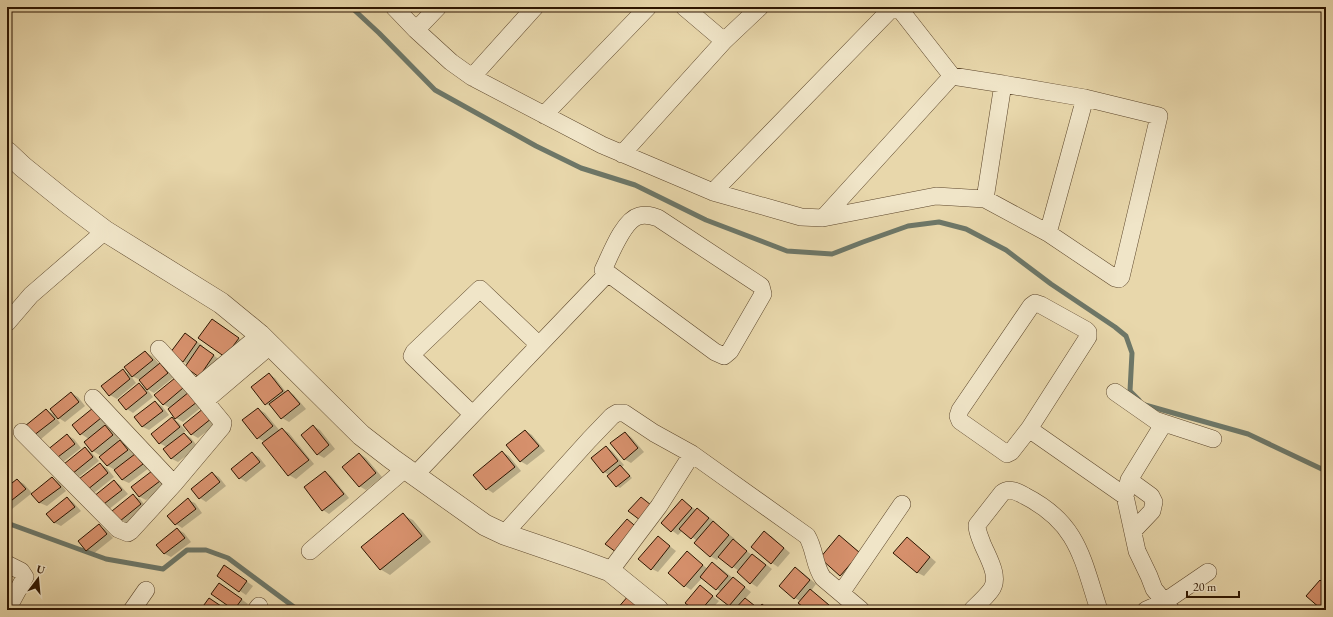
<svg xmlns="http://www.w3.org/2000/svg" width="1333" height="617" viewBox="0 0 1333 617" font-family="'EB Garamond',serif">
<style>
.shadow{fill:#0003}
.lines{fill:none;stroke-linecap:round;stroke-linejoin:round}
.stream{stroke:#6d7768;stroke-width:5}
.building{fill:#d6906c;stroke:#2d1500}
.minor-casing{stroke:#5c462b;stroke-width:18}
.tertiary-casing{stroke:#5c462b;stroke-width:22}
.minor{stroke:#f0e5c8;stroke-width:17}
.tertiary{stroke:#f0e5c8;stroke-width:21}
</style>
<rect width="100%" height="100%" fill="#e8d7ab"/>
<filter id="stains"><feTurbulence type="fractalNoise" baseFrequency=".005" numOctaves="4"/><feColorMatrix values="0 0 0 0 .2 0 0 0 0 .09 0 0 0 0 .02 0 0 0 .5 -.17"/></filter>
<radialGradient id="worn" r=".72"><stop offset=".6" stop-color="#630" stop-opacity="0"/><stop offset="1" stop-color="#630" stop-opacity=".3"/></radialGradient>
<path class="shadow" d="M219 324 245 343 232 360Z
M192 338 203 346 202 347 220 360 206 379 183 361Z
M145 352 152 356 160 365 166 368 174 377 154 393 147 389 153 397 133 413 127 409 139 384 146 388 140 380 130 375 136 383 117 399 110 395 103 386 123 370 132 376Z
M269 374 275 378 286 392 288 391 294 395 306 409 289 422 282 418 273 407 266 404Z
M175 379 203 406 183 422 176 418 170 408 163 404Z
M71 393 78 397 85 406 65 422 54 415 60 423 41 439 34 435 46 410 57 416Z
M155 402 162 406 169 415 149 430 143 427 136 418Z
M93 409 107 422 104 425 112 430 119 439 118 440 126 445 134 454 141 459 149 468 129 483 122 480 115 470 108 466 100 457 101 456 93 451 89 439 81 434 74 425Z
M258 409 265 413 280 431 282 429 289 433 314 464 296 479 289 475 265 442 258 438Z
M210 413 218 423 198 438 191 434Z
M172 418 178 422 186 431 183 433 191 438 198 447 178 462 172 459 165 450 167 447 159 443Z
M313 426 320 430 335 449 324 458 317 454Z
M526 431 532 435 545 451 527 465 520 461Z
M625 433 631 437 644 452 631 463 624 459Z
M67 435 74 439 81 448 62 463 55 460Z
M606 447 612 451 624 465 622 467 632 478 620 488 617 486 609 475 604 472 592 458Z
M85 448 91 452 99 461 79 477 73 473Z
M502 452 509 456 521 471 493 493 487 489Z
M252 453 259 457 266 466 246 482 240 478Z
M360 454 366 458 382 477 366 490 359 486Z
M100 464 107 468 114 477 94 493 88 489Z
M152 472 166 485 146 500 140 497 133 487Z
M325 472 331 476 349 498 329 514 323 510Z
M212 473 219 477 226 486 206 502 200 498Z
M52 478 59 482 66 491 47 506 40 503 33 494Z
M17 480 24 484 32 493 12 509 7 506V488Z
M114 481 120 485 128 494 108 510 101 506Z
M133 496 140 499 147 508 127 524 121 520Z
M67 498 73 502 81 511 61 526 55 523 47 514Z
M188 500 195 503 202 513 182 528 176 524 169 516Z
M682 500 696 510 697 509 704 513 715 522 714 523 735 539 733 541 752 555 759 559 772 569 757 587 751 583 739 571 719 557 717 560 710 556 697 541 683 530 678 535 662 523Z
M403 515 413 520 431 542 390 575 380 569Z
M99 526 105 529 113 538 93 554 87 550Z
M177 529 184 533 191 542 171 557 165 554 157 545Z
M764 533 771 536 790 553 778 567 772 563Z
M658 537 676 551 658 572 652 569Z
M839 537 846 541 866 557 847 578 841 575Z
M907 538 913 542 936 562 924 576 918 573 895 553Z
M687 553 708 569 712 564 719 567 751 592 745 599 759 609 762 605 770 610H736L729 605 721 592 702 578 691 590 685 586 670 573Z
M796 568 802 572 816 584 811 591 835 609 834 610H808L800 601 795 598Z
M231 570 253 586 246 595 218 576Z
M1320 582 1326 585V610L1321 608Z
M700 587 719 601 711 610H696Z
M226 588 248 604 244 610H236L213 594Z
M786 607 790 610H783Z"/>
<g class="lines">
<path class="stream" d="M351 7 379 33 435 90 536 146 581 168 635 185 706 220 787 251 832 254 863 242 908 226 939 222 966 229 1006 250 1051 284 1115 327 1126 336 1132 353 1130 391 1139 400
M1145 405 1248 434 1326 471
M7 523 106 559 163 569 187 550H206L228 558 298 610"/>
</g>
<path class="building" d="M212 319 239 338 225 357 198 338Z
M185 333 197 342 183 362 170 353Z
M200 345 214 355 199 377 185 367Z
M145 351 153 360 132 377 124 367Z
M160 363 168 373 147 390 139 380Z
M123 369 130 379 109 396 101 386Z
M269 373 283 391 265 405 251 387Z
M175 378 183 388 163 405 154 395Z
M139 383 147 393 126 410 118 400Z
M288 390 300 404 281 419 269 404Z
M71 392 79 402 58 419 50 409Z
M189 392 197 402 175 419 168 409Z
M155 401 163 411 142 427 134 417Z
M93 408 101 418 80 435 72 425Z
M204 408 212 418 191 435 183 425Z
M258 408 273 426 257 439 242 420Z
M46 409 55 419 33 436 25 426Z
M172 417 180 427 159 444 151 434Z
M105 425 113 435 92 452 84 442Z
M313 425 329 445 317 455 301 435Z
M282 428 309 460 288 476 262 443Z
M525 430 539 446 520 462 506 445Z
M625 432 638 448 624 460 610 443Z
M184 433 192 442 171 459 163 449Z
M67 434 75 444 54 460 46 451Z
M120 440 128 450 107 466 99 457Z
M606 446 618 461 603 473 591 458Z
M85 447 93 457 72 474 64 464Z
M502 451 515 467 486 490 473 475Z
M252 452 260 462 239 479 231 469Z
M359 453 376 473 359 487 342 467Z
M135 454 143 464 122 480 114 470Z
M100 463 108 473 87 490 79 479Z
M620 465 630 476 616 487 607 476Z
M152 471 160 481 139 497 131 487Z
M325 471 344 494 322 511 304 487Z
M212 472 220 482 199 499 191 489Z
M52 477 61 487 39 503 31 494Z
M17 479 26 489 7 504V487Z
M114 480 122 490 100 507 93 497Z
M133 494 141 504 120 521 112 511Z
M67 497 75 507 54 523 46 514Z
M641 497 656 509 644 523 628 511Z
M188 498 196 509 175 525 167 516Z
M682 499 692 508 671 532 661 523Z
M697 508 709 518 691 539 679 529Z
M403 513 422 536 380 570 361 547Z
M627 519 640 530 620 555 605 544Z
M713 521 729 535 710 557 694 543Z
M99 524 107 534 86 551 78 541Z
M177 528 185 538 164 554 156 545Z
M764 531 784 548 771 564 751 547Z
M839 535 860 553 840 576 820 558Z
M658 536 670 546 651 570 638 559Z
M907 537 930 557 917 573 893 553Z
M733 539 747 551 732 568 718 557Z
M687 551 703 565 684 587 668 573Z
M752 554 766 565 750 584 737 572Z
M712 562 728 576 716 590 700 577Z
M224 565 247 581 239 592 217 576Z
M795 567 810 580 794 599 779 586Z
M733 577 745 587 729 606 716 596Z
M1320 580 1326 586V603L1321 609 1306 596Z
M219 583 242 599 234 610 211 594Z
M700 585 713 596 701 610H694L685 603Z
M810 589 829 605 824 610H807L798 603Z
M629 595 644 610H616Z
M209 598 227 610H203L201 609Z
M745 598 755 606 752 610H734Z
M762 604 769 610H757Z"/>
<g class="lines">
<g class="minor-casing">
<path id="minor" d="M394 7 416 30 451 62 472 77 602 145 713 192 801 217 823 218 936 196 985 199 1048 233 1115 278 1119 279 1121 277 1159 116 1085 98
M684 7 724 41 760 7
M416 30 438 7
M952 76 1003 84 985 199
M472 77 535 7
M1003 84 1085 98 1048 233
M544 115 648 7
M622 154 724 41
M713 192 893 7
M823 218 952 76 898 7
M1035 303 1041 305 1086 330 1088 332V337L1029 429 1011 452 1007 454 960 421 958 416 960 410 1031 306Z
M7 323 31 295 105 231
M195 389 260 335
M1115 392 1155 420 1164 423 1129 480 1125 496 1137 551 1149 576 1154 589 1171 610
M93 398 174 484
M205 401 271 345
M469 411 412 356 414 352 480 289 536 342
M1164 423 1213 439
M1029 429 1125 496
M22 432 118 529 128 533 131 531 174 484 222 427 223 423 195 389 159 349
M415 475 606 275 609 274 715 352 724 356 730 351 763 294 761 286 658 218C652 216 646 214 639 216 623 220 610 256 603 270L609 274
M1129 480 1151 496 1154 502 1152 511 1133 531
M504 534 589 440 612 416 617 413H624L654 433 692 454 807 536C815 549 814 566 823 578L861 610
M310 551 405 469
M7 564 21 571 25 577 7 610
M610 571 659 506 692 454
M841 593 902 504
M132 610 146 590
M256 610 259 606
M972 610C978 604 986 597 991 590 1001 577 987 556 982 543 980 537 977 532 977 525L1002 493C1009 487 1018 492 1025 496 1078 523 1082 558 1099 610
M1146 610 1164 602 1208 572"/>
</g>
<g class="tertiary-casing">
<path id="tertiary" d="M7 152 23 167 69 204 105 231 221 303 260 335 361 435 392 459 485 525 504 534 577 559 610 571 658 610"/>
</g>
<use href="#minor" class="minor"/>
<use href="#tertiary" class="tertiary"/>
</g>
<rect width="1333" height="617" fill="none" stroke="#e8d7ab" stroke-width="24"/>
<rect x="8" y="8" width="1317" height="601" fill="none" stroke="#2d1500" stroke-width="2"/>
<rect x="12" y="12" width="1309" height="593" fill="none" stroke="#2d1500"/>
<g transform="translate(38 579) rotate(16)" stroke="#f0e5c8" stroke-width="3" paint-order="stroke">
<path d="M0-3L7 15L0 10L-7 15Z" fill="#2d1500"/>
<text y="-6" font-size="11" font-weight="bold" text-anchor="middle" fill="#2d1500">U</text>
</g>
<path d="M1187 591v6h52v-6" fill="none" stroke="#2d1500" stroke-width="2"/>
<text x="1193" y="591" font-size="12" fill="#2d1500" stroke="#f0e5c8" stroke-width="3" paint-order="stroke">20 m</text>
<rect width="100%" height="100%" filter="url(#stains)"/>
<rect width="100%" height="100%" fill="url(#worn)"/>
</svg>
